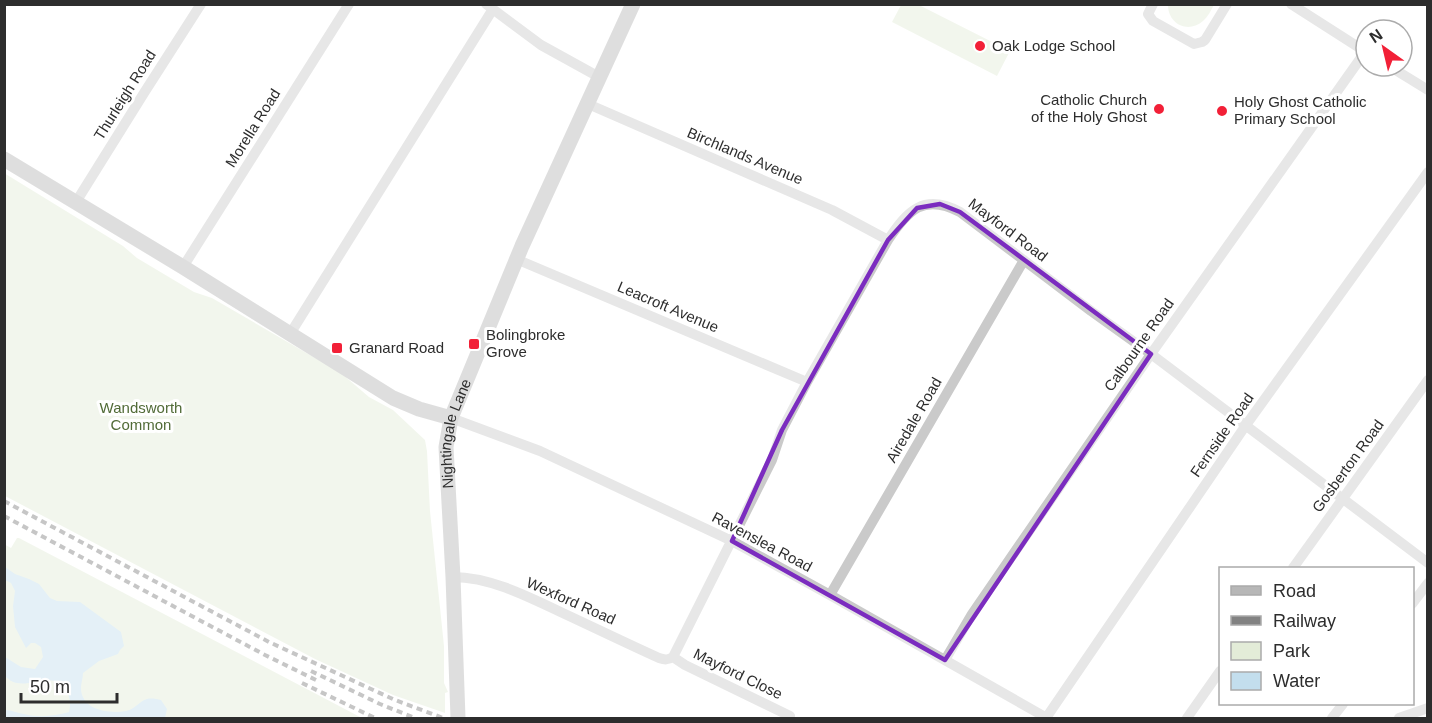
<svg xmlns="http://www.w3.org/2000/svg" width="1432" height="723" viewBox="0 0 1432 723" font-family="Helvetica,sans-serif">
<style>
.green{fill:#e3ecd8}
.water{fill:#c3deed}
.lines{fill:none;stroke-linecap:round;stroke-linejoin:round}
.street{stroke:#cacaca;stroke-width:10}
.secondary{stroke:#b7b7b7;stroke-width:15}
.rail{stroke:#828282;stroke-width:4;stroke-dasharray:6 4.5;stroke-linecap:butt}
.marked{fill:none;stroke:#7b2cbf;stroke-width:4.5;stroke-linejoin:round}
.poi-dot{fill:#f22037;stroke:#fff;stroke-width:2}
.labels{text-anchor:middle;stroke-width:6;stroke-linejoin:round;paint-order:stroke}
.poi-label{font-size:15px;fill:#2d2d2d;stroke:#fff;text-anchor:start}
.street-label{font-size:15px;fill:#2d2d2d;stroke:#fff}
.park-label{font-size:15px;fill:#516b37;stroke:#fff}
</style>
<rect width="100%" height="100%" fill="#fff"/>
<path class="green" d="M901 5H919L1010 51 997 76 892 22Z
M1168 5V4L1214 5C1211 10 1208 17 1203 21 1188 34 1168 24 1168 5Z
M4 173 123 246 137 258 194 292 212 298 341 373 369 397 393 410 425 440 427 451 430 511 444 646V683L448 692 445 693V713L393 695 315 659 5 496Z
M17 538H19L362 718H5L4 544 11 548Z"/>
<path class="water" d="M5 567 15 574 29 579 39 584 50 598 57 601 80 602 121 632 124 646 120 650 118 654 99 661 83 673C83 678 81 683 81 688 81 710 109 714 126 711 136 709 139 701 147 699 151 698 157 699 161 700L167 709 165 718H5V710C12 710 17 713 24 714 40 718 54 716 69 712 71 704 70 697 66 689 56 672 32 686 17 683 13 683 8 679 5 676V657L21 667 35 669 43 657 41 647 35 643H31L26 648 15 627 13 606 15 591 11 583 5 580Z"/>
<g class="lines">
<path class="street" d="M486 4 541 45 599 77
M1153 4 1148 14 1153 21 1194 44 1202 42 1205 40 1227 4
M1291 4 1366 52
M1389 66 1428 90
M588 104 832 210 888 240
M76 202 144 93 201 4
M516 259 807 382
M183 267 349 4
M290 334 493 9
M451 418 540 451 732 541 830 595 1047 718
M1293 568 1428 380
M453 577C492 577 533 599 567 615 597 629 628 644 659 658 665 660 668 660 673 657
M830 595 1024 260
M1412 604 1428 583
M673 657 772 460 782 430 807 382 888 240C908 210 924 193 960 212L1091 311 1151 354 1428 563
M673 657 685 665 790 716
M945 660 972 614 1151 354 1365 52
M1046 718 1246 425 1428 172
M1187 718 1220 671
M1332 718 1343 704
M1399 718 1428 708"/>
<g class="secondary">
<path d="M4 159 183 267 393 398 419 409 451 418"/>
<path id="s1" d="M458 718 453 577 446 447 451 418 522 246 633 4"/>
</g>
<path class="rail" d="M4 501 269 642 395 700 443 718
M4 516 265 655 318 681
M311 671 380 704 415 718
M302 683 375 718"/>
</g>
<path d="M0 0H1432V723H0ZM940 204 960 212 1151 354 945 660 732 541 782 430 888 240 917 208Z" fill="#fff" fill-opacity=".55" fill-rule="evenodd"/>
<path class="marked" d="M940 204 960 212 1151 354 945 660 732 541 782 430 888 240 917 208Z"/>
<g class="poi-dot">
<circle cx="980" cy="46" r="6"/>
<circle cx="1159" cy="109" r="6"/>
<circle cx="1222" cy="111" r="6"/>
<rect x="468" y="338" width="12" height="12" rx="3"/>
<rect x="331" y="342" width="12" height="12" rx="3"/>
</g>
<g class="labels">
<g class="poi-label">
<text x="992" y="51">Oak Lodge School</text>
<text x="1147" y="105" text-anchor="end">Catholic Church<tspan x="1147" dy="17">of the Holy Ghost</tspan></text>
<text x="1234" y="107">Holy Ghost Catholic<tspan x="1234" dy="17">Primary School</tspan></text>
<text x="486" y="340">Bolingbroke<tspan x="486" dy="17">Grove</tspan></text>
<text x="349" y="353">Granard Road</text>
</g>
<g class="street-label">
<text transform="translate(125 95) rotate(-58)" y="5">Thurleigh Road</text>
<text transform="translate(253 128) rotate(-58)" y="5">Morella Road</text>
<text transform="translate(745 156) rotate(23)" y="5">Birchlands Avenue</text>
<text transform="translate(1008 230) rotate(37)" y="5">Mayford Road</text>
<text transform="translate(668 307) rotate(23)" y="5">Leacroft Avenue</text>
<text transform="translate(1139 345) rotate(-55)" y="5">Calbourne Road</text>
<text transform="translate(914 420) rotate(-60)" y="5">Airedale Road</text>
<text dy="5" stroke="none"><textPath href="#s1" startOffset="286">Nightingale Lane</textPath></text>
<text transform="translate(1222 435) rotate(-55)" y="5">Fernside Road</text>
<text transform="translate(1348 466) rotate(-54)" y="5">Gosberton Road</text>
<text transform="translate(762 542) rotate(28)" y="5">Ravenslea Road</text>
<text transform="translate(571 601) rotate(24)" y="5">Wexford Road</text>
<text transform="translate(738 674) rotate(26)" y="5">Mayford Close</text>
</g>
<g class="park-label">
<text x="141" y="413">Wandsworth<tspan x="141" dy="17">Common</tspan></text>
</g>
</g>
<rect width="1432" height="723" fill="none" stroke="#2d2d2d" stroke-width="12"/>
<rect x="1219" y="567" width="195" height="138" fill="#ffffff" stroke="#ababab" stroke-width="1.5"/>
<rect x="1231" y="586" width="30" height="9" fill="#b7b7b7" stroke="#ababab" stroke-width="1.5"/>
<text x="1273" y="597" font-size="18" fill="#2d2d2d">Road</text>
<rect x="1231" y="616" width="30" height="9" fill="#828282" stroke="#ababab" stroke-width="1.5"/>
<text x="1273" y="627" font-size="18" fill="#2d2d2d">Railway</text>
<rect x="1231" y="642" width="30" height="18" fill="#e3ecd8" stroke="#ababab" stroke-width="1.5"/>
<text x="1273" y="657" font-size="18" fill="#2d2d2d">Park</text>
<rect x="1231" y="672" width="30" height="18" fill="#c3deed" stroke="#ababab" stroke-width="1.5"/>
<text x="1273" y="687" font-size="18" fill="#2d2d2d">Water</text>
<g transform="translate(1384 48) rotate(326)"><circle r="28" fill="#ffffff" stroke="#ababab" stroke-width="1.5"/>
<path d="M0-4.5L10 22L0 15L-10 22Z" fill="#f22037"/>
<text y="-9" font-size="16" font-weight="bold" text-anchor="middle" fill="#2d2d2d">N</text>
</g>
<path d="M21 693v9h96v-9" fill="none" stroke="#2d2d2d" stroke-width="3"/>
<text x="30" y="693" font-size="18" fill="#2d2d2d" stroke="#ffffff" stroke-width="4.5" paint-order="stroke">50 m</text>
</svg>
